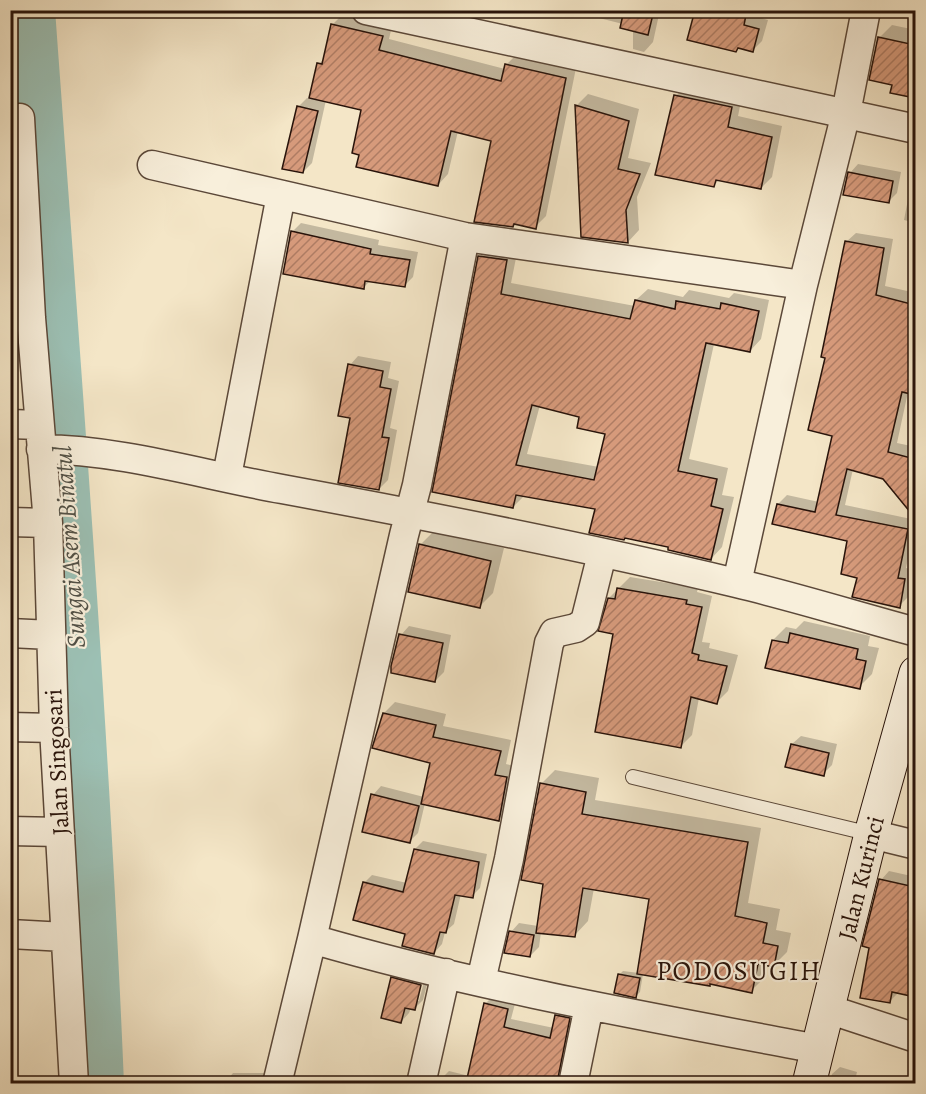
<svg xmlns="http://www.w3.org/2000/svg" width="926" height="1094" viewBox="0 0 926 1094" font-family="Alegreya,serif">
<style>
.shadow{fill:#0003;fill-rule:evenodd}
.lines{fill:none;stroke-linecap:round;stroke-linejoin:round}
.river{stroke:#9cc0b4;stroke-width:46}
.building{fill:url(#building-hatch);stroke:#28130a;stroke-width:1.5;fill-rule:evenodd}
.lane-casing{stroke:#5b4839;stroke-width:16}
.street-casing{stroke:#5b4839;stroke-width:31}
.secondary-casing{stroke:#28130a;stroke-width:35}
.lane{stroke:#f8efdb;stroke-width:14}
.street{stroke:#f8efdb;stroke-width:28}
.secondary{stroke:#f8efdb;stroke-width:33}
.labels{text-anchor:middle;stroke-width:4.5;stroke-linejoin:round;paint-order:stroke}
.street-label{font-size:24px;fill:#28130a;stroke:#f8efdb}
.water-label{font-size:26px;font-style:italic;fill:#515046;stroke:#f8efdb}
.quarter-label{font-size:27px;letter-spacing:1.5px;fill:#28130a;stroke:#f8efdb}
</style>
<defs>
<pattern id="building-hatch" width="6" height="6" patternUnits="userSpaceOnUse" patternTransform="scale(1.5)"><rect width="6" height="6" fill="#d69a7b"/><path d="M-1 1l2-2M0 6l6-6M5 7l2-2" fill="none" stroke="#ae7c63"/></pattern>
</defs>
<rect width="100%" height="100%" fill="#f4e6c7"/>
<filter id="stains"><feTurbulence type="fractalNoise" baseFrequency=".00333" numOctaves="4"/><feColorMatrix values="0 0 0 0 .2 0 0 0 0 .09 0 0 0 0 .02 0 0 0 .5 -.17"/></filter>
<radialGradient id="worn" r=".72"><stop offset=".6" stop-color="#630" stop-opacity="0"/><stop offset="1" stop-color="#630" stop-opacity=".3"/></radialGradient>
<path class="shadow" d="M567 10H660L653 42 644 52 633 49V30L623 24Z
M688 10H759L758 17 768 20 762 41 753 50 740 47 736 51 696 12Z
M343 14 392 26 389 39 505 69 506 65 517 54 576 68 546 216 535 227 515 223 513 226 493 140 458 131 448 174 438 185 360 154 363 109 326 100 312 163 303 172 298 107 307 98 310 99 319 64 325 58 332 25Z
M892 25 916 30V97L892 92 894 83 879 38Z
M687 84 742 96 738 116 782 126 772 177 761 188 720 179 714 185 676 96Z
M588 94 639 109 628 158 651 163 637 197 639 230 628 242 576 106Z
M858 164 901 172 897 193 889 201 850 173Z
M916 188V223L904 220 909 194Z
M301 223 379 240 378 245 418 252 413 277 404 286 371 280 363 288 292 232Z
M856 233 893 239 885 286 916 293V393L908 392 897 443 916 447V512L914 513 884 477 853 469 845 505 916 520 906 568 914 570 909 596 899 606 859 577 849 541 778 504 787 495 819 502 834 435 827 356 846 242Z
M491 245 518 248 511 283 635 306 636 300 648 289 683 297 689 290 729 298 734 293 769 300 761 339 750 351 714 344 689 459 728 468 722 495 734 497 722 547 711 559 670 546 597 508 525 495 513 507 480 256ZM540 405 581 416 607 432 599 467 527 454Z
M358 356 391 362 388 378 399 381 390 428 397 430 388 480 379 489 352 417 350 365Z
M433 532 504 548 493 593 480 606 420 545Z
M630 577 698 588 697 592 712 596 702 642 710 643 709 648 738 655 728 691 717 702 699 698 692 735 681 746 615 633 609 598Z
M804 621 870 636 868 646 879 648 872 674 859 687 773 640 786 627 796 629Z
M409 626 451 635 444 672 435 681 401 635Z
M395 702 446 714 443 726 511 740 506 764 517 767 510 808 499 819 425 803 418 833 409 842 373 795 381 786 424 797 432 762 384 713Z
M801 736 837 744 832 765 823 774 792 744Z
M555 770 599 778 595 800 761 828 748 903 780 909 776 930 791 933 787 952 773 966 768 964 765 977 751 991 711 983 643 974 640 992 636 996 619 975 623 971 639 973 651 898 594 888 588 921 575 935 541 932 539 947 530 956 511 932 519 923 538 926 545 883 541 784Z
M423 841 487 854 480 888 472 896 461 894 454 924 445 932 442 944 434 953 407 933 364 883 372 875 407 883 415 849Z
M889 871 916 877V996L899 992 890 1001 881 880Z
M401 969 429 976 423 1000 414 1009 411 1008 409 1013 401 1022 392 978ZM422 977 425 978 419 1001H416Z
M494 995 516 1000 511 1019 554 1028 557 1016 565 1007 577 1010 568 1084H440L441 1079 449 1071 469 1076 486 1003Z
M840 1067 857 1072 854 1084H829L832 1074Z
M233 1073H267V1084H224Z
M59 1082V1084H10V1083Z"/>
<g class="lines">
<path class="river" d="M32 10C58 368 86 725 101 1084"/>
</g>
<path class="building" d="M624 10H654L648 35 620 28Z
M695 10H747L744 25 759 29 753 52 738 48 736 52 687 40Z
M331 24 383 36 379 50 501 81 505 64 566 78 536 229 514 224 513 227 474 222 491 141 451 131 438 186 356 167 359 155 352 153 361 110 309 98 317 63 322 64Z
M878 37 915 45V98L890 93 892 85 869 80Z
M674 95 732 107 728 127 772 137 761 189 716 180 714 187 655 175Z
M575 105 629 121 618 169 640 174 626 210 628 243 581 237Z
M297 106 318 111 303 173 282 169Z
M848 172 893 181 889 203 843 195Z
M291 231 371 249 370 254 410 260 405 287 365 281 364 289 283 274Z
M845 241 884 248 876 295 915 305V395L902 392 888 452 915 459V518L883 479 847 469 836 515 908 529 898 578 905 579 900 608 852 597 857 578 841 574 847 541 772 524 777 504 815 512 832 436 808 430 825 358 821 357Z
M478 256 507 260 501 294 630 319 635 300 675 309 676 301 720 309 721 303 759 311 750 352 706 343 678 471 717 479 711 506 723 509 711 560 668 550V547L625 538 624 540 589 533 595 509 516 495 513 508 432 492ZM532 405 579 417 577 428 605 434 594 480 516 465Z
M348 364 383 371 380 387 391 389 382 437 389 438 379 490 338 483 350 418 338 416Z
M419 544 491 561 480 608 408 592Z
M617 588 687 600 686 604 702 607 692 653 699 655 698 660 727 666 717 704 691 697 681 748 595 732 613 634 598 631 608 598 615 599Z
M790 633 858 649 856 659 866 661 860 689 765 668 772 640 788 643Z
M399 634 443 643 435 682 391 673V666Z
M383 713 436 725 433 737 501 751 495 775 507 777 499 821 421 804 430 763 372 748Z
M791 744 829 753 824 776 785 767Z
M540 783 586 792 582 814 748 842 735 916 767 923 763 943 778 946 774 967 758 964 752 993 710 984V986L637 974 649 899 583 888 575 937 536 933 543 884 521 880Z
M371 794 419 806 410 843 362 832Z
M414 849 479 862 473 898 455 895 446 933 440 932 434 954 402 946 405 934 353 920 363 882 403 892Z
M879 879 915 887V997L892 992 890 1003 860 998 869 948 862 946Z
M509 931 534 935 530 957 504 953Z
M618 974 640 978 636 998 614 993Z
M391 977 421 985 415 1010 405 1008 401 1023 381 1018Z
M484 1003 508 1009 504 1027 550 1038 555 1015 570 1018 557 1083H466Z"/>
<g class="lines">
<g class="lane-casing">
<path id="lane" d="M633 777 871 834"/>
</g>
<g class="street-casing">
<path id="street" d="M366 10 916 129
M20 118 31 318 48 523 54 728 74 1084
M152 165 465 237 803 285
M10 424 39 425
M41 449C123 450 203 475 282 489 434 517 586 547 736 583 796 597 856 616 916 632
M227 476 281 195
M10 522 48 523
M737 583 803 285 846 113 866 10
M10 633 51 635
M10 727 54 728
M10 831 60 832
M871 834 916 845
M10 934 65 937
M312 939 404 535 417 485 465 237
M481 981 509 859 549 643 554 633 576 628 585 622 602 554
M828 1009 916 1038
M277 1084 312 939C477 987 649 1017 818 1049
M421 1084 446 973
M573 1084 589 1006"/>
</g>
<g class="secondary-casing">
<path id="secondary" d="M809 1084 871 834 916 673"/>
</g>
<use href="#lane" class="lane"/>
<use href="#street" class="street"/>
<use href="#secondary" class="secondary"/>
</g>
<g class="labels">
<g class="street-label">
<text transform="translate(57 762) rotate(-93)" y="8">Jalan Singosari</text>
<text transform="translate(861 878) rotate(-76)" y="8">Jalan Kurinci</text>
</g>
<g class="water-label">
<text transform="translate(69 547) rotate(-94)" y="9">Sungai Asem Binatul</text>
</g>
<g class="quarter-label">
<text x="739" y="980">PODOSUGIH</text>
</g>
</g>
<rect width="926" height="1094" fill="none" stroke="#f4e6c7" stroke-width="36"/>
<rect x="12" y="12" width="902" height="1070" fill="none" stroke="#28130a" stroke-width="3"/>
<rect x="18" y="18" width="890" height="1058" fill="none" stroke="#28130a" stroke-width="1.5"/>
<rect width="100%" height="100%" filter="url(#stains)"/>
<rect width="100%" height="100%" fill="url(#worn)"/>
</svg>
